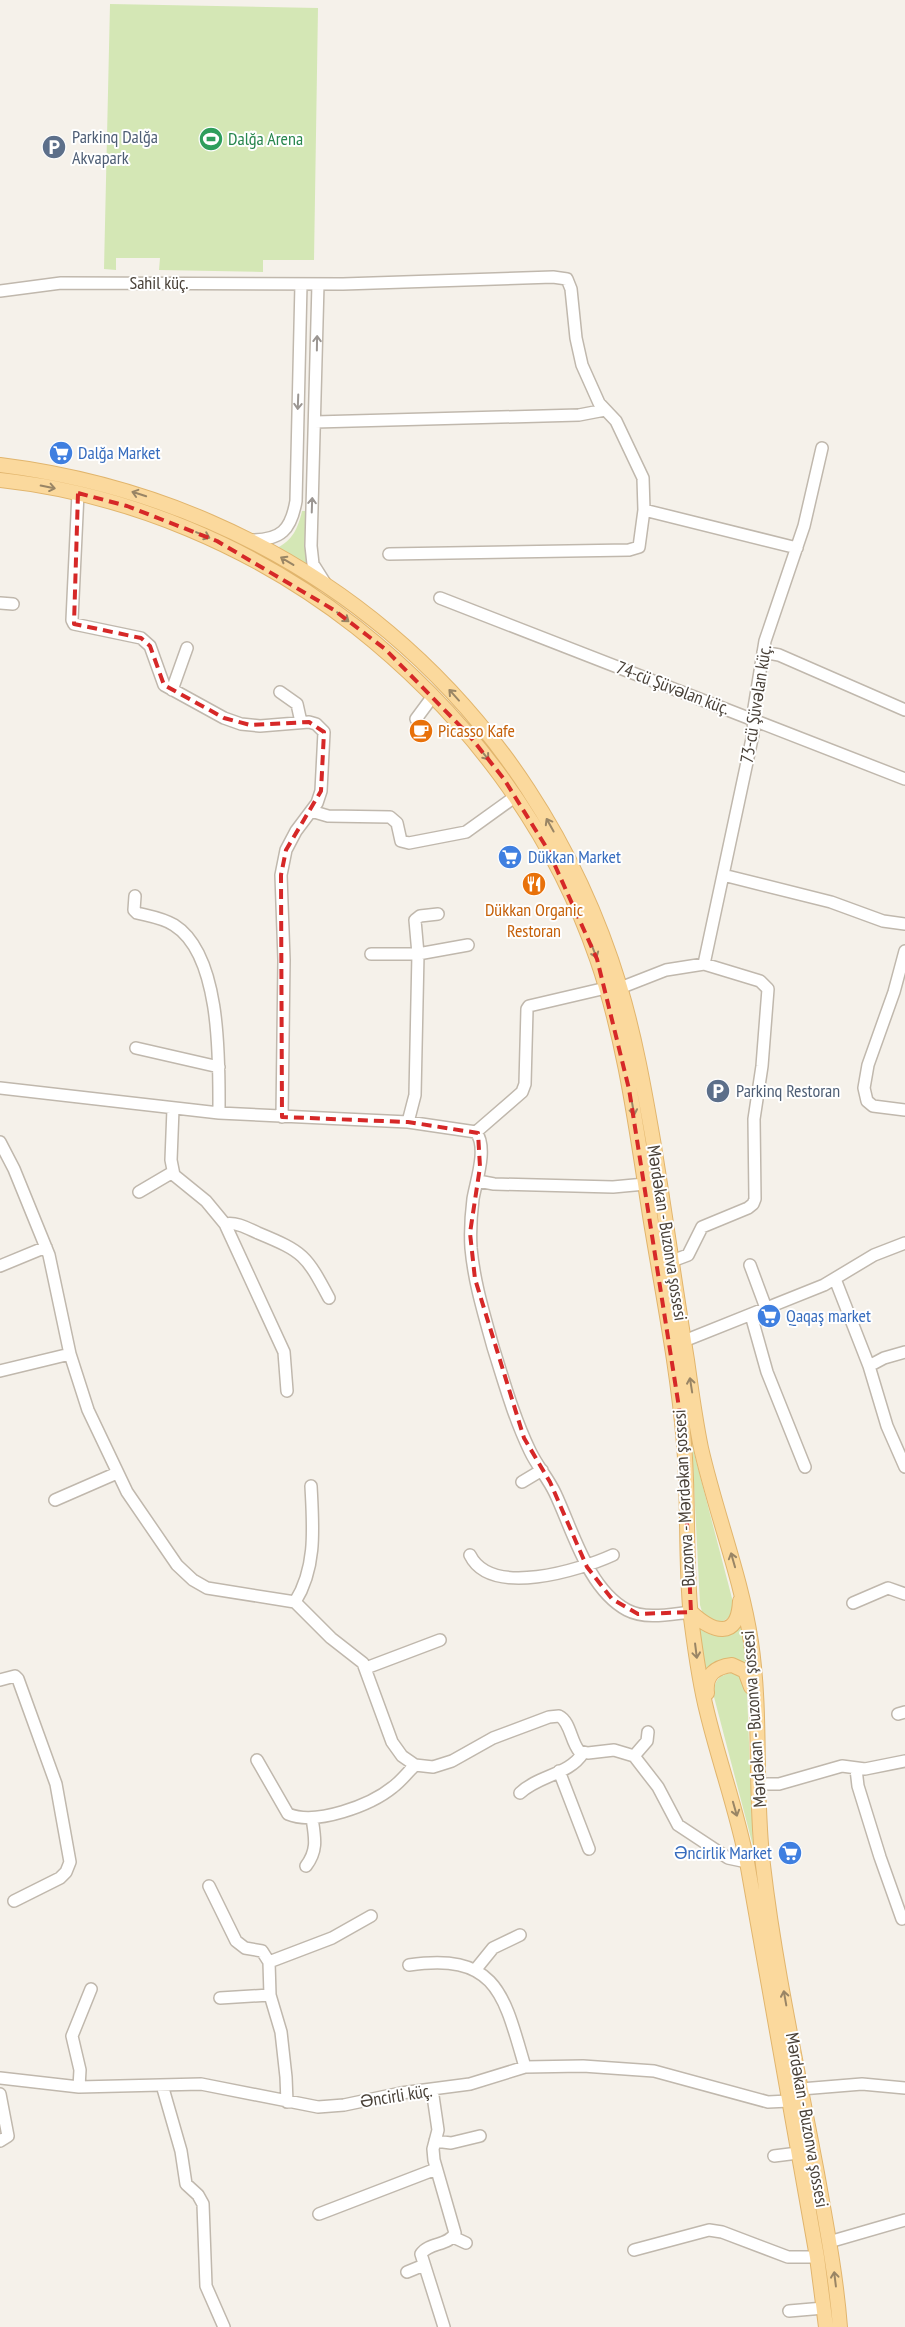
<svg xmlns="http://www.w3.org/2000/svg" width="905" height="2327" viewBox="0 0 905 2327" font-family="'PT Sans Narrow',sans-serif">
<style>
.green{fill:#d4e7b5}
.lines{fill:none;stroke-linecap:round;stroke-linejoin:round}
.minor-casing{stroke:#c0b8ad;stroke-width:14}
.major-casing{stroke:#e1b56d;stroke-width:16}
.minor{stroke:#fff;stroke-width:11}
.major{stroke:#fbd99d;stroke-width:14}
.oneway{stroke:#9b9692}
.oneway2{stroke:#998565}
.marked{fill:none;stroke:#d62828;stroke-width:4;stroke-dasharray:10 6;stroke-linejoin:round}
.labels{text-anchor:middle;stroke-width:4;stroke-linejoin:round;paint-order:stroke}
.service-label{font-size:18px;fill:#4e5e75;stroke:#fff;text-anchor:start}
.leisure-label{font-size:18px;fill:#27864d;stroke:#fff;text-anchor:start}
.street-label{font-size:18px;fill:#494138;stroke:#fff}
.shop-label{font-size:18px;fill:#366cbe;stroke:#fff;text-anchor:start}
.food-label{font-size:18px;fill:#c56008;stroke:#fff;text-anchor:start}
</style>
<rect width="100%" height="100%" fill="#f5f1ea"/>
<path class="green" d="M110 4 318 8 314 260H263V272L159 270 160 258H116V270L104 269Z
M302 511H305L307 565 277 548C293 540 298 528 302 511Z
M692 1445 733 1602C733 1615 729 1620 717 1623L703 1615 700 1605Z
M742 1623 749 1669 705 1674 699 1628C714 1640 730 1638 742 1623Z
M731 1673 740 1676 747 1691 753 1846 714 1697C714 1683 716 1676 731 1673Z"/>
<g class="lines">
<g class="minor-casing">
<path id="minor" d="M318 284 311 546 313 564 325 583
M0 291 61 283 343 284 553 277 567 279 571 289 576 338 582 365 599 403 616 421 643 478 644 510 639 547 629 550 389 554
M315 422 579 415 605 410
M78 493 72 620 74 624 141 638 150 646 164 685 224 718 241 724 260 726 309 722 316 724 324 732 321 791 317 803 296 831 286 850 281 875 284 960 282 1117
M644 510 797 548
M251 540C281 540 291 530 296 501L301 284
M440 598 905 779
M0 603 13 604
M763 652 779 655 905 710
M172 690 187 648
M280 692 297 704 301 722
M416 719 433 696
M311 811 328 816 390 817 397 823 401 841 409 843 466 832 516 796
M723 875 831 902 883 921 905 924
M135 896 134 910 137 913C149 916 163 918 174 925 222 955 219 1063 219 1113
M905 951 894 992 868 1065 864 1088 867 1101 873 1106 905 1110
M371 954H418L468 945
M704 964 753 734 754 708 765 641 804 526 822 448
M620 988 666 970 704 964 760 981 768 989 762 1066 754 1119 755 1199 753 1204 748 1208 702 1227 688 1255 672 1261
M136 1048 219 1067
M0 1088 219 1113 408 1122 476 1132C488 1148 476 1181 473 1199 471 1215 470 1232 471 1248 474 1282 484 1314 493 1347 504 1382 514 1418 530 1451 537 1466 548 1478 555 1493 573 1531 588 1589 627 1610 646 1620 671 1614 691 1612
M173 1109 171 1160 174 1175 206 1201 225 1224 284 1352 287 1391
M408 1122 415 1095 418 954 415 920 420 916 438 914
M476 1132 522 1092 525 1084 527 1009 529 1006 606 988
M0 1142 14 1169 49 1255 70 1354 88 1410 127 1492 177 1565 193 1580 207 1588 295 1602 331 1638 363 1663 392 1742 402 1756 415 1765 433 1767 452 1761 493 1738 549 1717 559 1716C570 1721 571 1742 579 1751L588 1753 614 1750 634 1756 658 1787 678 1825 728 1858 747 1862
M478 1181 494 1184 613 1187 645 1184
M139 1192 173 1172
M225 1224C237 1222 247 1228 258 1233 304 1252 306 1255 329 1298
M750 1265 766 1308
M0 1266 46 1247
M835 1279 869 1366 887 1426 905 1467
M751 1315 767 1372 805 1467
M684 1341 824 1285 874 1255 905 1243
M869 1366 884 1358 905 1352
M0 1371 70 1354
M522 1482 542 1470
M55 1500 117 1473
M470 1555C491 1598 580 1570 613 1555
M295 1602C317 1567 313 1526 311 1486
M853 1603 888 1588 905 1594
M366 1668 440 1640
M0 1680 15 1676 18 1679 56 1784 70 1862 66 1872 60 1878 14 1901
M898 1714 905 1712
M634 1756 647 1741 648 1732
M257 1760 288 1814C316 1826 371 1805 393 1787 401 1781 408 1772 415 1765
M856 1769 858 1786 880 1857 902 1919
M559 1771 589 1849
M759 1784H779L842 1766 865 1769 905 1761
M520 1793C539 1775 569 1775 583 1753
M306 1866C318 1850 315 1838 312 1818
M209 1886 236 1941 245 1948 262 1951 269 1962 270 1995 281 2032 286 2077 287 2102
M269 1962 332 1938 371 1916
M409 1965C497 1952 504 1995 525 2067
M476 1969 493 1948 520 1935
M220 1998 270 1995
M0 2078 79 2087 201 2084 318 2107 344 2105 401 2093 470 2084 525 2067 583 2066 654 2071 768 2102 789 2101
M162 2085 181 2151 186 2184 198 2195 203 2204 206 2286 224 2327
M79 2087 80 2070 72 2036 91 1989
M432 2089 438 2130 433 2149 434 2160 455 2233C449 2246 429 2242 421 2254L444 2327
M801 2089 862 2084 905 2088
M0 2094 8 2136 0 2141
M435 2141 451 2143 480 2136
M774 2156 798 2153
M319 2214 436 2169
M453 2237 466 2243
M829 2242 905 2220
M634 2250 709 2230 722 2232 788 2257H817
M407 2272 424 2265
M789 2311 824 2308"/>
</g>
<g class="major-casing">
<path id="major" d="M0 465C297 502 533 700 620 987 635 1037 644 1088 653 1140 665 1213 675 1287 687 1360 691 1389 695 1419 701 1448 716 1514 741 1576 751 1642 762 1716 754 1791 763 1865 775 1968 798 2071 817 2173 826 2224 836 2275 840 2327
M0 480C129 494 254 547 356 627 465 713 551 826 597 959 626 1043 637 1134 651 1222 663 1295 678 1370 684 1444 689 1502 685 1560 691 1618 695 1649 699 1681 707 1712 719 1762 737 1811 747 1862L817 2257 826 2327
M691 1612C712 1632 738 1641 740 1601
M707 1693C705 1675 715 1667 732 1665L745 1671 751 1687"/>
</g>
<use href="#minor" class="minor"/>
<use href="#major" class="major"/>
</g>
<defs><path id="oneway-shaft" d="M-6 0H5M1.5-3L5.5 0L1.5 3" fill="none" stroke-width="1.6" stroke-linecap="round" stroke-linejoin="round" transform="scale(1.25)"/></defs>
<g class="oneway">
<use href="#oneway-shaft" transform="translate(317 343) rotate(-89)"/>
<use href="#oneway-shaft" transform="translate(298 402) rotate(92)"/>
<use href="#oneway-shaft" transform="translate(312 505) rotate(-88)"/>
</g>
<g class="oneway2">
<use href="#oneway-shaft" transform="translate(48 487) rotate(11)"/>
<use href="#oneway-shaft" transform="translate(139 494) rotate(-162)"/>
<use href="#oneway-shaft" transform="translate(203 535) rotate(23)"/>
<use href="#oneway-shaft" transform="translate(287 561) rotate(-149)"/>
<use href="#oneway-shaft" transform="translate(343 617) rotate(38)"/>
<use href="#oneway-shaft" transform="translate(454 695) rotate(-132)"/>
<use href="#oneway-shaft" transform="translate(484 754) rotate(51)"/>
<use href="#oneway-shaft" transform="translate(550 825) rotate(-119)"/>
<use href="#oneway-shaft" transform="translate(594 951) rotate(69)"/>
<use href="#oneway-shaft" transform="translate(633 1108) rotate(80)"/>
<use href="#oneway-shaft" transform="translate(691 1385) rotate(-99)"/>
<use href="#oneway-shaft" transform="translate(733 1560) rotate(-106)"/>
<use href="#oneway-shaft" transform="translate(696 1651) rotate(83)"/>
<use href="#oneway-shaft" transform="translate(735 1809) rotate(74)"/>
<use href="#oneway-shaft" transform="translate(785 1998) rotate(-100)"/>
<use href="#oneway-shaft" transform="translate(835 2279) rotate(-97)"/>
</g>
<path class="marked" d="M78 493 127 506 217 541 334 610 385 649 468 734 504 779 548 850 597 959 629 1089 683 1433 691 1612 638 1614 612 1599 587 1567 550 1482 524 1438 475 1279 470 1233 480 1167 478 1133 408 1122 282 1117 281 875 286 850 321 791 324 732 309 722 250 725 224 718 164 685 150 646 141 638 74 624Z"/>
<defs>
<g id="stadium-disc" transform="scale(1.25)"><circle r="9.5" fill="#2e9e5b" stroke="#fff"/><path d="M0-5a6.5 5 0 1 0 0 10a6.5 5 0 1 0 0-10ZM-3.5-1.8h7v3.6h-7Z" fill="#fff"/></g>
<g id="parking-disc" transform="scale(1.25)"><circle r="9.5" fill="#5c6f8a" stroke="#fff"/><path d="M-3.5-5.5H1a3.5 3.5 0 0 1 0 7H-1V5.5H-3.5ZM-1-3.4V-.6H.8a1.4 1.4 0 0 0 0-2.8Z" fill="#fff"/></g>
<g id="supermarket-disc" transform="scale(1.25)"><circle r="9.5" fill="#3f7fe0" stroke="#fff"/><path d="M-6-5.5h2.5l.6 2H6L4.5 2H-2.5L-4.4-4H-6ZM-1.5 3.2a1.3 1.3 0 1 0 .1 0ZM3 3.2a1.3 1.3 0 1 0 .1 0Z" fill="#fff"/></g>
<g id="cafe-disc" transform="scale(1.25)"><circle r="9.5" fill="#e8710a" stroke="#fff"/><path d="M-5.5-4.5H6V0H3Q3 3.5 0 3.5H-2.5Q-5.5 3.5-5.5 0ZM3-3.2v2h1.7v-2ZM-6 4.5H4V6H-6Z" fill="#fff"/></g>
<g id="restaurant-disc" transform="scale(1.25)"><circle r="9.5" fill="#e8710a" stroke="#fff"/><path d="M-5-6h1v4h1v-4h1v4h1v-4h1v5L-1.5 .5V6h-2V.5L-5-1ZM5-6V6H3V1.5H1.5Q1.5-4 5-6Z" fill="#fff"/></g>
</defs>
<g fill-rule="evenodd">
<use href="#stadium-disc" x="211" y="139"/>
<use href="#parking-disc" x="54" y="147"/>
<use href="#supermarket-disc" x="61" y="453"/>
<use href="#cafe-disc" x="421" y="731"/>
<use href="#supermarket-disc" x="510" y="857"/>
<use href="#restaurant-disc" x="534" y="884"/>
<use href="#parking-disc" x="718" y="1091"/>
<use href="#supermarket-disc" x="769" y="1316"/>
<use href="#supermarket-disc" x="790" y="1853"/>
</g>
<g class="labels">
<g class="service-label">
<text x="72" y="143">Parkinq Dalğa<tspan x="72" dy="21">Akvapark</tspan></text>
<text x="736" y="1097">Parkinq Restoran</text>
</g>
<g class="leisure-label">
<text x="228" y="145">Dalğa Arena</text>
</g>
<g class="street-label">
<text x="159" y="289">Sahil küç.</text>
<text transform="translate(673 688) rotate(21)" y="6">74-cü Şüvəlan küç.</text>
<text transform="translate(756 704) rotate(-81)" y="6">73-cü Şüvəlan küç.</text>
<text transform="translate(667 1233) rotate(81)" y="6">Mərdəkan - Buzonva şossesi</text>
<text transform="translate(684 1498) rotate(-93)" y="6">Buzonva - Mərdəkan şossesi</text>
<text transform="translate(754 1719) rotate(-94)" y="6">Mərdəkan - Buzonva şossesi</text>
<text transform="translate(396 2096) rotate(-9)" y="6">Əncirli küç.</text>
<text transform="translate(807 2120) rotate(80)" y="6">Mərdəkan - Buzonva şossesi</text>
</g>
<g class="shop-label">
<text x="78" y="459">Dalğa Market</text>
<text x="528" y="863">Dükkan Market</text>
<text x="786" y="1322">Qaqaş market</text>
<text x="772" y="1859" text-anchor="end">Əncirlik Market</text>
</g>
<g class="food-label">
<text x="438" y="737">Picasso Kafe</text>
<text x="534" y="916" text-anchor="middle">Dükkan Organic<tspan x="534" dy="21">Restoran</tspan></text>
</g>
</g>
</svg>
